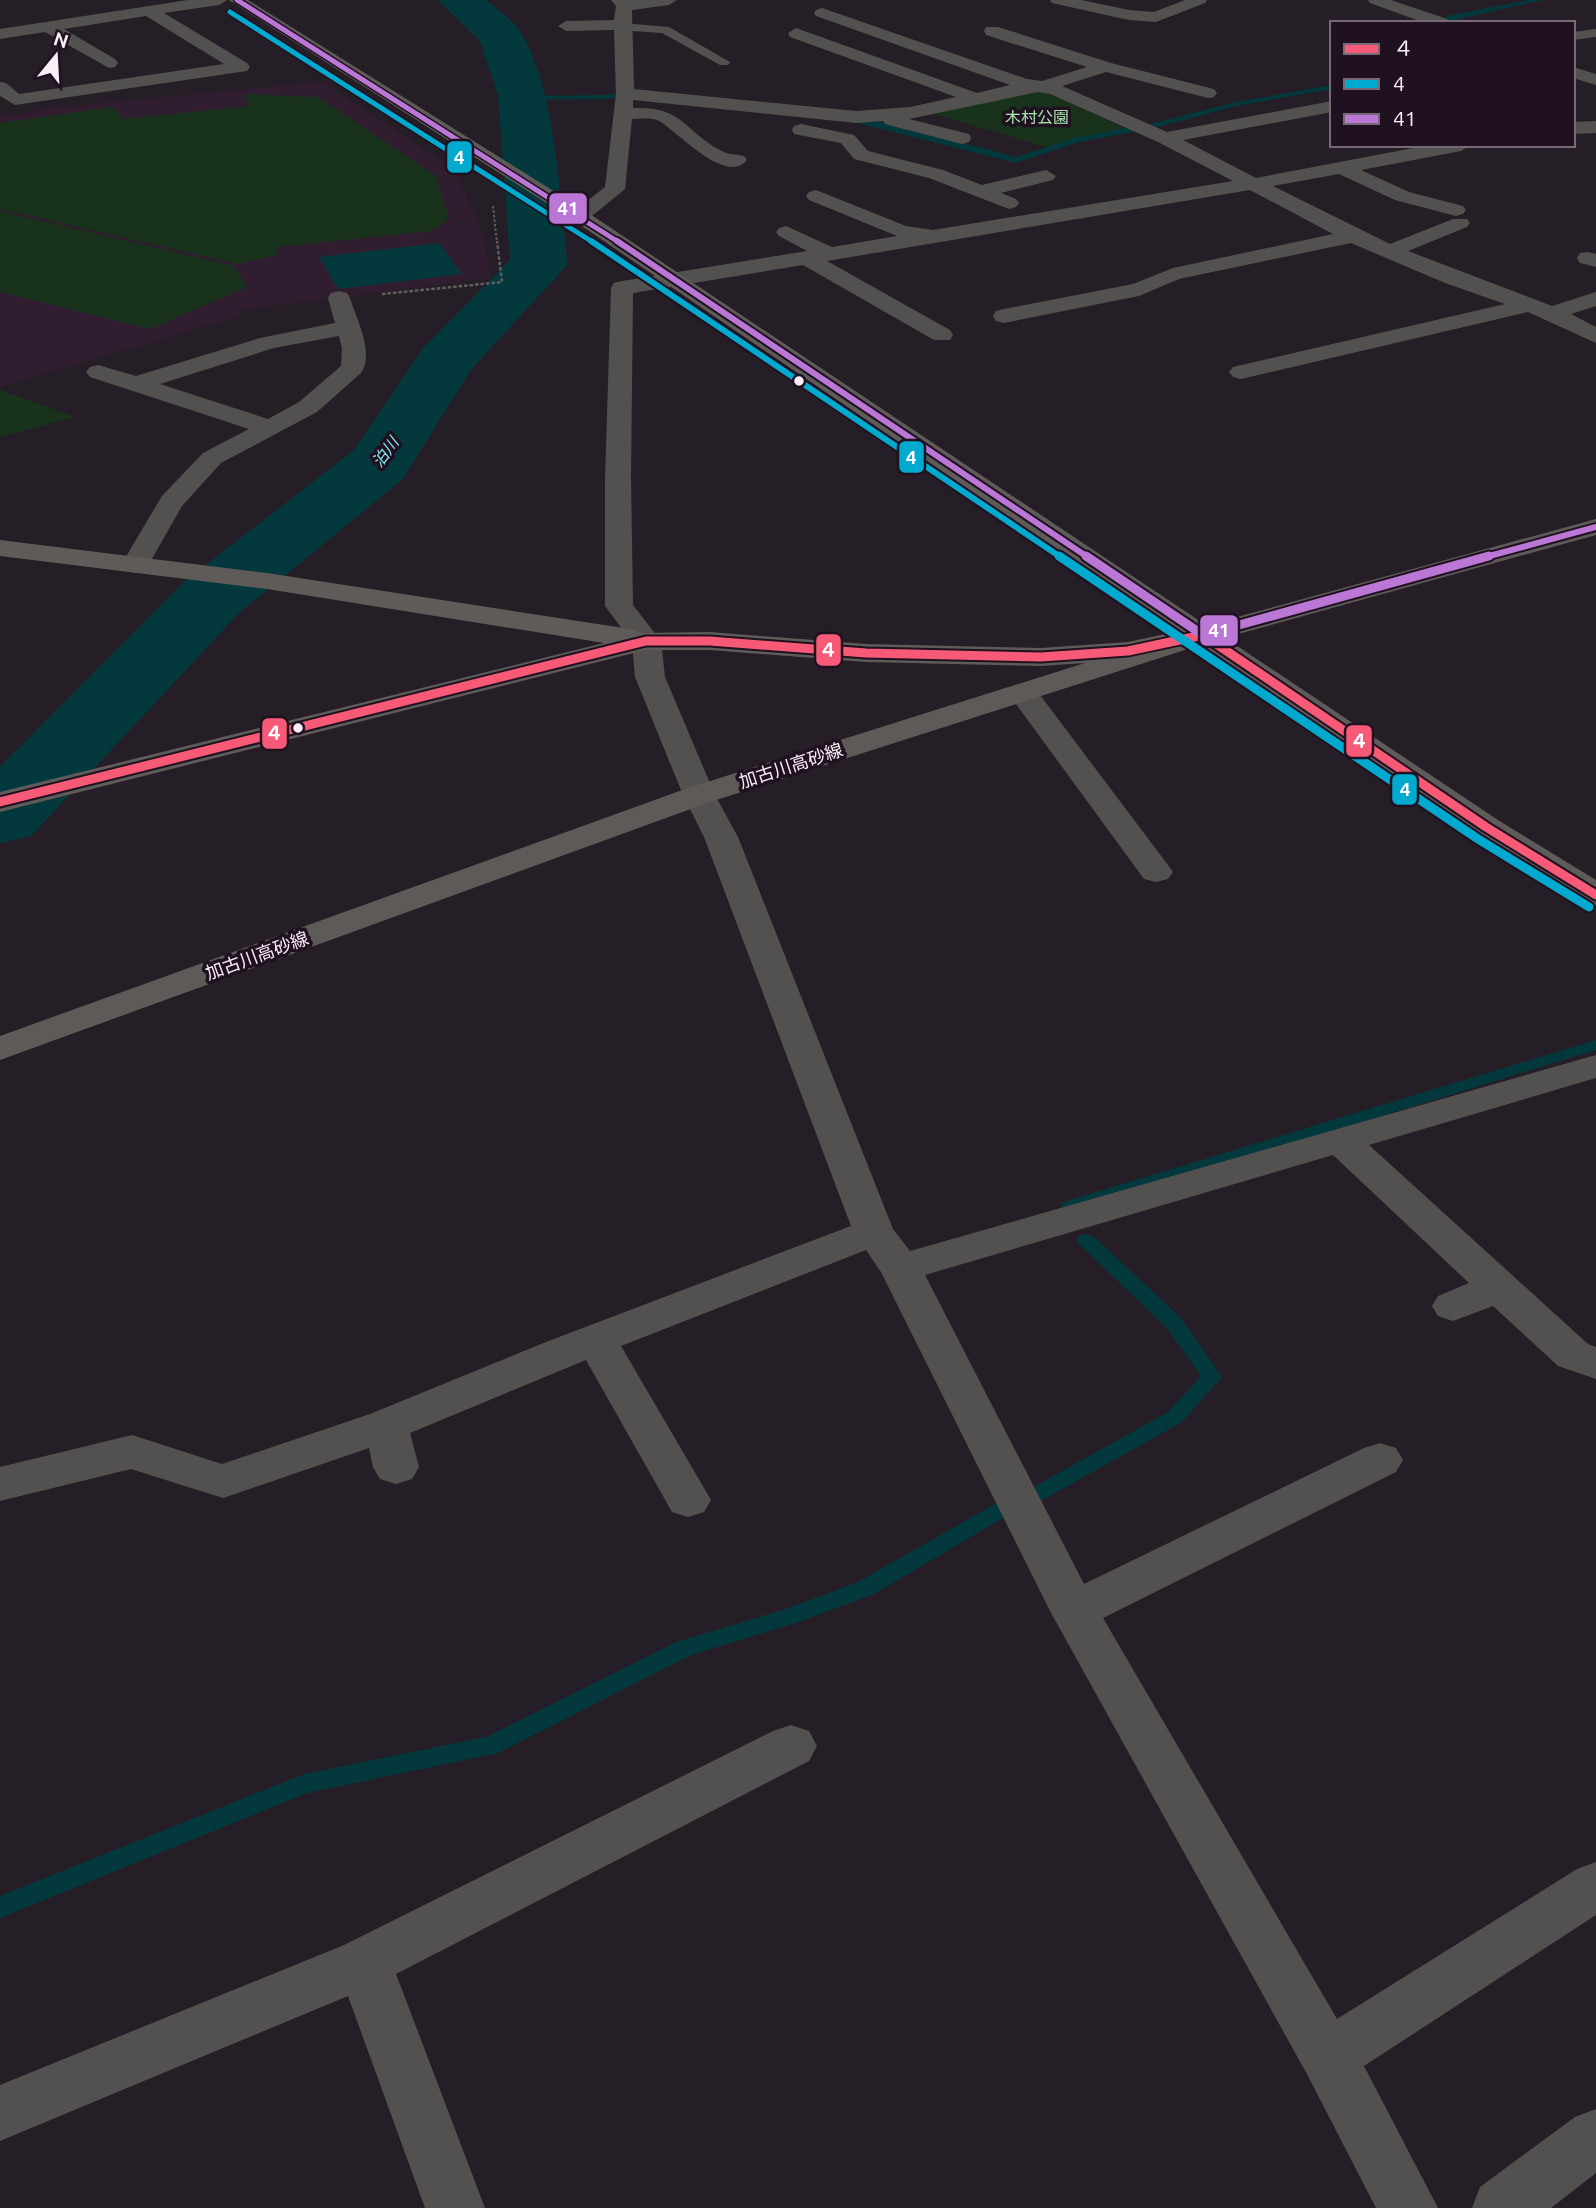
<svg xmlns="http://www.w3.org/2000/svg" width="1596" height="2208" viewBox="0 0 1596 2208" font-family="Ubuntu,'Noto Sans JP',sans-serif">
<style>
.built{fill:#301e30}
.green{fill:#19321c}
.water{fill:#03393d}
.lines{fill:none;stroke-linecap:round;stroke-linejoin:round}
.stream{fill:#03393d;fill-rule:evenodd}
.river{fill:#03393d;fill-rule:evenodd}
.path-far1{stroke:#625f61;stroke-width:2;stroke-dasharray:2.5 2;stroke-linecap:butt}
.path{stroke:#625f61;stroke-width:2.5;stroke-dasharray:3.5 2;stroke-linecap:butt}
.lane{fill:#53514f;fill-rule:evenodd}
.street{fill:#53514f;fill-rule:evenodd}
.secondary{fill:#5e5b59;fill-rule:evenodd}
.primary{fill:#5d5a58;fill-rule:evenodd}
.bus-1-casing{stroke:#201120;stroke-width:13}
.bus-2-far2-casing{stroke:#201120;stroke-width:8}
.bus-2-far1-casing{stroke:#201120;stroke-width:10}
.bus-2-casing{stroke:#201120;stroke-width:13}
.bus-3-far2-casing{stroke:#201120;stroke-width:8}
.bus-3-far1-casing{stroke:#201120;stroke-width:10}
.bus-3-casing{stroke:#201120;stroke-width:13}
.bus-1{stroke:#f75a77;stroke-width:9}
.bus-2-far2{stroke:#00a9ce;stroke-width:5}
.bus-2-far1{stroke:#00a9ce;stroke-width:6}
.bus-2{stroke:#00a9ce;stroke-width:9}
.bus-3-far2{stroke:#ba77d6;stroke-width:5}
.bus-3-far1{stroke:#ba77d6;stroke-width:6}
.bus-3{stroke:#ba77d6;stroke-width:9}
.bus-dot{fill:#f9eef8;stroke:#201120;stroke-width:2.5}
.labels{text-anchor:middle;stroke-width:7;stroke-linejoin:round;paint-order:stroke}
.far-park-label{font-size:16px;fill:#a6e4ac;stroke:#201120}
.far-water-label{font-size:16px;font-style:italic;fill:#81edf2;stroke:#201120}
.street-label{font-size:18px;fill:#f9eef8;stroke:#201120}
.line-badge{stroke:#201120;stroke-width:2.5}
.badge-label{font-size:19px;text-anchor:middle;font-weight:bold;fill:#fff}
</style>
<rect width="100%" height="100%" fill="#261e26"/>
<path class="built" d="M323 82 456 171 483 236 491 278 241 310 240 316 0 387V116L38 112 37 109Z"/>
<path class="green" d="M1043 91 1131 131 1046 147 928 112Z
M244 94 318 97 436 176 449 219 432 231 277 247V255L237 264 0 209V123L112 107 123 119 250 106Z
M0 211 234 266 247 287 150 329 0 292Z
M0 390 75 417 0 437Z"/>
<path class="water" d="M439 243 462 274 338 289 319 257Z"/>
<g class="lines">
<path class="stream" d="M1528 0H1543L1442 23 1447 16Z
M1332 85V89L1236 106 1154 128 1079 142 1016 163 838 118 842 115 899 126 1016 157 1077 137 1154 123 1236 102Z
M637 90 640 94 606 99 522 100 518 98 522 96 606 95Z
M1596 1040V1050L1077 1210 1070 1212 1061 1206 1063 1202Z
M1086 1234 1093 1236 1181 1318 1222 1377 1182 1422 1039 1502 1032 1500 1028 1494 1032 1488 1168 1412 1201 1376 1167 1328 1079 1244 1077 1240 1079 1236Z
M995 1504 1003 1506 1006 1512 1003 1518 874 1594 796 1623 691 1655 498 1753 307 1793 0 1918V1896L304 1774 486 1737 676 1642 783 1610 858 1582Z"/>
<path class="river" d="M438 0H486C498 10 513 20 521 33 555 86 560 200 568 264L470 371 403 479 239 613 31 836 0 843V767L185 581 354 450 423 348 510 260 498 95 480 41Z"/>
<path class="path-far1" d="M493 206 497 243"/>
<path class="path" d="M382 294 502 282 497 241"/>
<path class="lane" d="M622 23 669 27 730 62 728 65H720L662 33 618 30V24Z
M1596 29V37L1573 40V32Z"/>
<path class="street" d="M188 0H227L219 5 164 13 247 63 250 67 247 71 15 105 0 96V82L6 83 19 94 224 64 146 16 64 29 115 59 118 63 115 67 109 68 45 32 0 39V29Z
M611 0H677L669 5 632 10 634 89 856 111 910 107 956 97 790 37 788 33 796 28 977 93 1010 85 816 16 814 13 816 10 822 8 1027 79 1042 81 1087 67 986 35 984 31 986 27H998L1111 63 1214 89 1217 93 1214 97 1208 98 1106 72 1062 86 1167 132 1332 101V112L1183 140 1256 178 1429 145H1470L1461 151 1361 170 1409 192 1463 206 1466 210 1463 214 1456 216 1395 200 1339 174 1273 186 1390 244 1453 219H1467L1470 223 1467 227 1408 251 1552 306 1596 292V306L1571 314 1596 327V343L1528 312 1241 379 1233 377 1229 372 1233 367 1505 304 1445 283 1351 243 1179 279 1139 296 1004 323 996 321 993 316 996 311 1004 309 1133 284 1173 268 1333 234 1250 190 827 261 950 330 953 335 950 340H934L803 265 633 293 631 478 633 605 661 641 665 677 715 795 738 837 893 1229 910 1251 1596 1055V1078L1369 1145 1588 1344 1596 1347V1379L1558 1366 1493 1306 1453 1321 1438 1316 1432 1306 1438 1296 1469 1283 1333 1155 925 1275 1084 1584 1364 1448 1380 1443 1396 1448 1403 1460 1396 1472 1103 1618 1337 2019 1577 1869 1596 1862V1915L1364 2066 1438 2208H1376L1308 2076 1050 1611 881 1272 866 1250 621 1346 711 1500 704 1512 688 1517 672 1512 586 1360 410 1433 419 1467 412 1479 396 1484 380 1479 373 1467 369 1448 223 1498 131 1469 0 1501V1467L132 1435 222 1464 370 1414 546 1342 851 1226 704 837 683 795 635 677 632 642 605 606V478L611 288 614 283 622 281 807 251 779 236 776 232 779 228 786 226 832 247 897 236 809 200 806 196 809 192 816 190 906 226 933 230 1233 181 1158 142 1050 94 1038 92 909 119 969 134 971 138 969 142 962 144 885 124 883 121 856 123 633 100V108C684 106 683 131 722 151 728 155 737 154 744 156L747 160C726 186 677 131 659 121 651 117 640 119 632 119L625 189 587 220H573L570 216 573 212 605 187 616 94 614 30 566 31 558 26 566 21 614 20 616 6Z
M1050 0H1081L1129 10 1154 12 1185 0H1207L1205 3 1156 22 1129 20 1052 3Z
M1368 0H1391L1447 19 1449 23H1425L1370 3Z
M1573 67 1596 74V85L1573 78Z
M1596 121V133L1573 134V122Z
M801 124 854 135 868 151 943 170 982 185 1046 170 1056 176 1053 180 1001 193 1016 199 1019 203 1016 207 1009 209 929 178 854 159 841 143 794 134 792 130 794 126Z
M1588 252 1596 254V267L1580 263 1577 258 1580 253Z
M339 291 347 293 350 298C356 318 375 353 361 373L317 412 221 463 182 506 145 571 135 573 125 571 121 565 162 496 203 453 249 429 90 377 86 372 90 367 98 365 136 376 260 338 335 323 328 298 331 293ZM339 336 342 348 341 366 299 402 268 419 160 384 274 348Z
M1023 684 1034 687 1168 865 1173 872 1168 879 1156 882 1144 879 1008 693 1012 687Z
M791 1725 809 1731 817 1746 809 1761 396 1974 485 2208H425L348 1996 0 2141V2085L344 1945 773 1731Z
M1596 2109V2173L1551 2208H1472L1480 2187 1575 2117Z"/>
<path class="secondary" d="M229 0H248L587 212 1498 820 1596 880V905L1584 902 1474 834 573 220Z
M0 540 267 573 630 629 641 633 710 632 866 644 1041 648 1128 642 1170 633 1180 636 1185 642 1180 648 1128 660 1041 666 866 662 710 650H646L0 812V792L604 643 267 589 0 556Z"/>
<path class="primary" d="M1596 519V535L1213 641 710 802 0 1060V1036L688 788 1193 629Z"/>
<g class="bus-1-casing">
<path id="bus-1" d="M0 802 646 641H710L866 653 1041 657 1128 651 1203 635 1486 827 1596 895"/>
</g>
<g class="bus-2-far2-casing">
<path id="bus-2-far2" d="M230 12 594 243"/>
</g>
<g class="bus-2-far1-casing">
<path id="bus-2-far1" d="M591 241 1062 558"/>
</g>
<g class="bus-2-casing">
<path id="bus-2" d="M1059 556 1478 839 1589 907"/>
</g>
<g class="bus-3-far2-casing">
<path id="bus-3-far2" d="M237 0 620 243"/>
</g>
<g class="bus-3-far1-casing">
<path id="bus-3-far1" d="M617 241 1089 558
M1482 558 1596 527"/>
</g>
<g class="bus-3-casing">
<path id="bus-3" d="M1086 556 1203 635 1489 556"/>
</g>
<use href="#bus-1" class="bus-1"/>
<use href="#bus-2-far2" class="bus-2-far2"/>
<use href="#bus-2-far1" class="bus-2-far1"/>
<use href="#bus-2" class="bus-2"/>
<use href="#bus-3-far2" class="bus-3-far2"/>
<use href="#bus-3-far1" class="bus-3-far1"/>
<use href="#bus-3" class="bus-3"/>
</g>
<g class="bus-dot">
<circle cx="799" cy="381" r="6"/>
<circle cx="298" cy="728" r="6"/>
</g>
<g class="labels">
<g class="far-park-label">
<text x="1037" y="123">木村公園</text>
</g>
<g class="far-water-label">
<text transform="translate(385 452) rotate(-53)" y="6">泊川</text>
</g>
<g class="street-label">
<text transform="translate(791 766) rotate(-18)" y="6">加古川高砂線</text>
<text transform="translate(257 956) rotate(-20)" y="6">加古川高砂線</text>
</g>
</g>
<g class="line-badge">
<rect x="446" y="140" width="27" height="34" rx="7" fill="#00a9ce"/>
<rect x="548" y="192" width="40" height="33" rx="7" fill="#ba77d6"/>
<rect x="898" y="440" width="27" height="34" rx="7" fill="#00a9ce"/>
<rect x="1199" y="614" width="40" height="33" rx="7" fill="#ba77d6"/>
<rect x="815" y="633" width="27" height="34" rx="7" fill="#f75a77"/>
<rect x="261" y="717" width="27" height="33" rx="7" fill="#f75a77"/>
<rect x="1345" y="724" width="28" height="34" rx="7" fill="#f75a77"/>
<rect x="1391" y="773" width="27" height="33" rx="7" fill="#00a9ce"/>
</g>
<g class="badge-label">
<text x="459" y="164">4</text>
<text x="568" y="215">41</text>
<text x="911" y="464">4</text>
<text x="1219" y="637">41</text>
<text x="828" y="657">４</text>
<text x="274" y="740">４</text>
<text x="1359" y="748">４</text>
<text x="1405" y="796">4</text>
</g>
<rect x="1330" y="21" width="245" height="126" fill="#201120" stroke="#776976" stroke-width="2"/>
<rect x="1344" y="44" width="35" height="10" fill="#f75a77" stroke="#776976" stroke-width="2"/>
<text x="1393" y="56" font-size="21" fill="#f9eef8">４</text>
<rect x="1344" y="79" width="35" height="10" fill="#00a9ce" stroke="#776976" stroke-width="2"/>
<text x="1393" y="91" font-size="21" fill="#f9eef8">4</text>
<rect x="1344" y="114" width="35" height="10" fill="#ba77d6" stroke="#776976" stroke-width="2"/>
<text x="1393" y="126" font-size="21" fill="#f9eef8">41</text>
<g transform="translate(56 56) rotate(18)" stroke="#201120" stroke-width="5" paint-order="stroke">
<path d="M0-5L12 26L0 18L-12 26Z" fill="#f9eef8"/>
<text y="-10" font-size="19" font-weight="bold" text-anchor="middle" fill="#f9eef8">N</text>
</g>
</svg>
